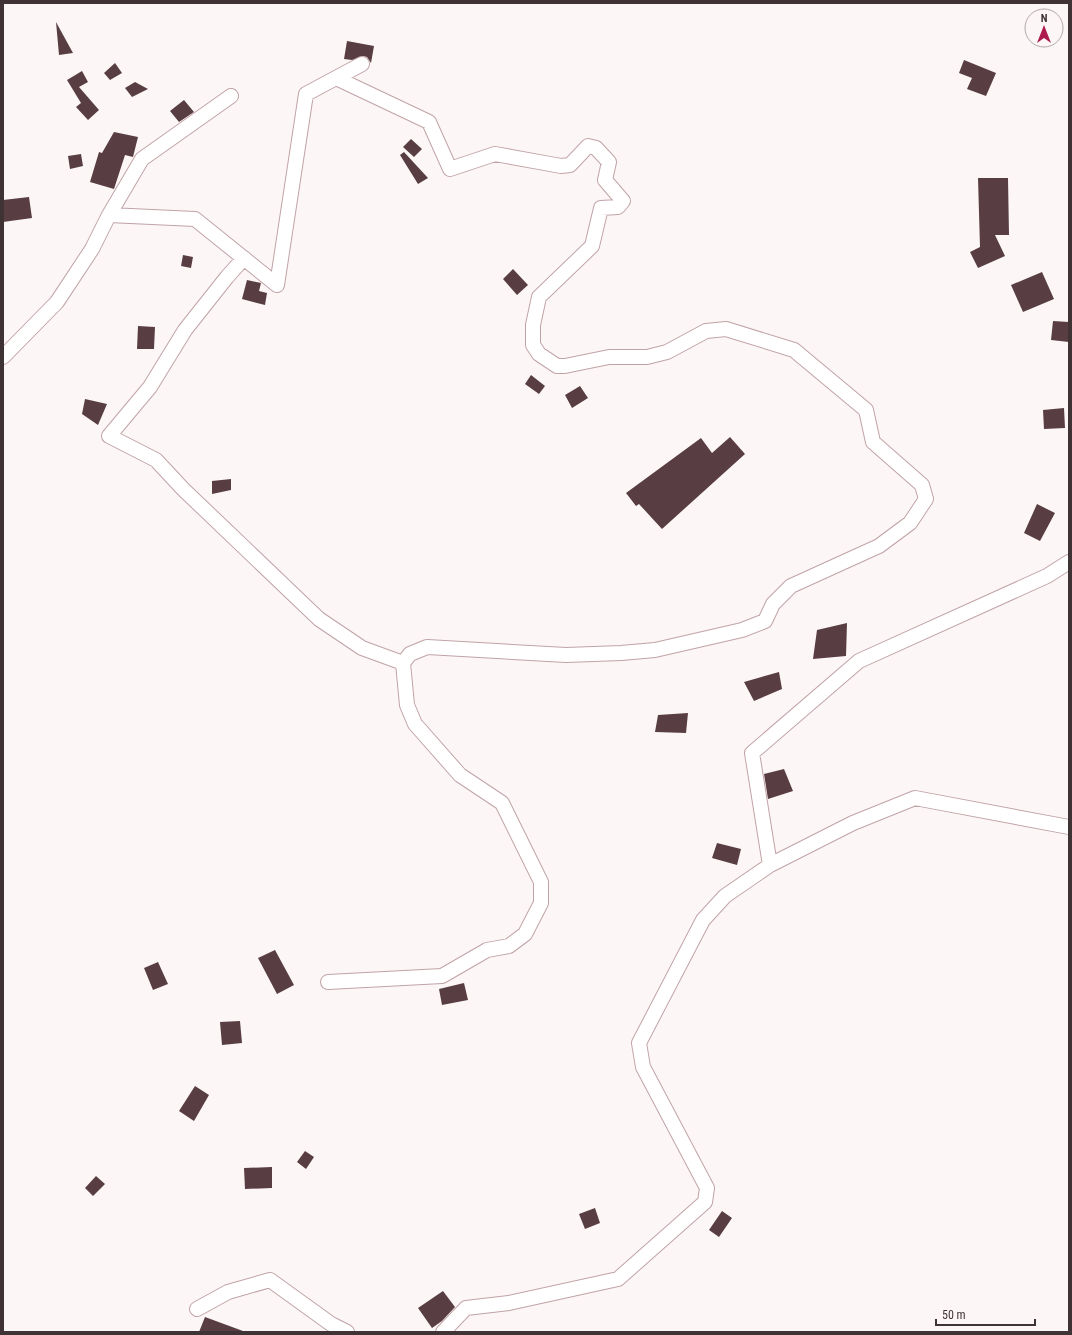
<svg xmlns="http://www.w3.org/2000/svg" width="1072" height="1335" viewBox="0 0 1072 1335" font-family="'Roboto Condensed',sans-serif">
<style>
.building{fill:#583e43}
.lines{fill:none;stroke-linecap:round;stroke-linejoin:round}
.minor-casing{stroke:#c1a3a7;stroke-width:16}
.minor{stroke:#fff;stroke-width:14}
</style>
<rect width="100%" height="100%" fill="#fcf6f7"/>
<path class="building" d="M56 22 73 53 59 55Z
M347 41 374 46 371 63 367 57 363 56 352 60 344 59Z
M964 60 996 73 986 96 967 89 972 78 959 73Z
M115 63 122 73 110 80 104 73Z
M82 71 88 82 79 87 99 110 88 120 76 107 81 103 67 80Z
M135 82 148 89 132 97 125 88Z
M184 100 194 112 179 122 170 111Z
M114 132 138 137 133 157 125 155 114 189 90 182 99 152 102 153Z
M411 139 422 149 414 157 403 147Z
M404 152 428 178 418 184 400 155Z
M81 154 83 166 70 169 68 156Z
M978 178H1008L1009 235H995L1005 256 978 268 970 252 980 247Z
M29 197 32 218 3 222V200Z
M183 255 193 257 191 268 181 266Z
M513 269 528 285 517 295 503 279Z
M1042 272 1054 299 1023 312 1011 285Z
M247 280 261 283 259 291 267 293 265 305 242 299Z
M1053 321 1069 322V342L1051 340Z
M138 326 155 327 154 349H137Z
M531 375 545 386 539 394 525 384Z
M580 386 588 398 572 408 565 395Z
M85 399 107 404 98 425 82 414Z
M1064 408 1065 428 1044 429 1043 410Z
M730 437 745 454 662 529 639 504 636 506 626 493 701 438 712 453Z
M231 479V490L212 494V481Z
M1037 504 1055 513 1040 541 1024 533Z
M847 623 846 656 813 659 817 630Z
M779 672 782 689 754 701 744 682Z
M688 713 686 733 655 732 658 715Z
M784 769 793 791 768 799 764 774Z
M717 843 741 849 737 865 712 858Z
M275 950 294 985 277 994 258 958Z
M158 962 168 984 153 990 144 968Z
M464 983 468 1000 442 1005 439 989Z
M240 1021 242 1043 222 1045 220 1022Z
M195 1086 209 1095 194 1121 179 1111Z
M305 1151 314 1157 306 1169 297 1162Z
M272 1167V1188L245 1189 244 1168Z
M96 1176 105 1184 93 1196 85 1188Z
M595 1208 600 1223 585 1229 579 1214Z
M722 1211 732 1218 719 1237 709 1230Z
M443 1291 455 1307 442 1321 432 1328 418 1308Z
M205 1317 243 1331V1332H199Z"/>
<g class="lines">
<g class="minor-casing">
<path id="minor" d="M231 96 142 159 109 215 195 219 277 285
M244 258 227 277 185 330 150 387 109 436 156 460 183 489 319 619 362 648 403 663
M277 285 306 94 362 64
M3 357 57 302 92 249 109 215
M770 865 752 753 859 661 1047 576 1069 562
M328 982 442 976 487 950 509 946 525 934 541 903V882L502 803 460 775 415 724 407 705 403 663 410 654 427 647 566 655 621 653 655 650 742 630 765 621 773 604 791 586 879 546 910 523 926 499 922 485 873 442 866 410 794 350 726 329 706 331 667 352 647 357H609L565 366H557L539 354 533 345V325L539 297 592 246 601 208 618 207 623 201 605 180 609 162 596 148 588 146 570 165 561 166 495 154 450 169 429 122 336 78
M197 1309 228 1292 270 1280 331 1324 347 1332
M443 1332 466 1308 509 1303 618 1279 705 1202 707 1188 643 1067 639 1043 703 920 725 896 770 865 853 823 915 798 1069 827"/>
</g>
<use href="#minor" class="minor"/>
</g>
<rect width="1072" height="1335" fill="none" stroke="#3f3335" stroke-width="8"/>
<g transform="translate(1044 28)"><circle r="19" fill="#fcf6f7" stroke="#b0a8a9"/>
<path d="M0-3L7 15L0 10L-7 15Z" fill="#ad1b4e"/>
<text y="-6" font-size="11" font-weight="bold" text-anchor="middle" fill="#3f3335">N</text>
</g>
<path d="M936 1319v6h99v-6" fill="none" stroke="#3f3335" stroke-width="2"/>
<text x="942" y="1319" font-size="12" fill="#3f3335" stroke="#fcf6f7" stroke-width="3" paint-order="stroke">50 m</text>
</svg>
